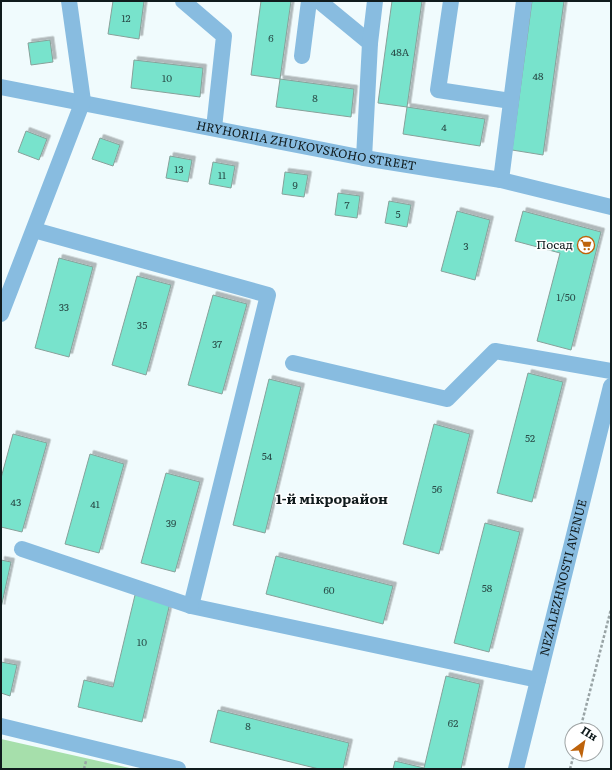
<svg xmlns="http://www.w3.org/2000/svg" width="612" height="770" viewBox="0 0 612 770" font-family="Literata,serif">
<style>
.green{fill:#a6dfab}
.building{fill:#78e3cc;stroke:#87a19a;filter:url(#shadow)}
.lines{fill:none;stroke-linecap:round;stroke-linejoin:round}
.path{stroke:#99a4a6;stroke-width:2.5;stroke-dasharray:3 2;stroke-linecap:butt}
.minor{stroke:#88bce0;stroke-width:16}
.labels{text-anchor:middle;stroke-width:3;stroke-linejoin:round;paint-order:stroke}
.number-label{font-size:10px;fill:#2a4d49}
.street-label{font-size:12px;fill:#101b1d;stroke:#fff}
.poi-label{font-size:12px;fill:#101b1d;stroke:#fff;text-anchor:end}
.quarter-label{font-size:14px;font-weight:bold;fill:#101b1d;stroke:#fff}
</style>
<defs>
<filter id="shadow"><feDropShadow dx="3.5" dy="-3.5" stdDeviation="0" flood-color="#0004"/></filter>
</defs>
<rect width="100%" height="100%" fill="#f0fbfd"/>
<path class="green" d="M1 739 134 769H1Z"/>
<path class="building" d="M113 1H144L139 39 108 34Z
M261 1H291L280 79 251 75Z
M392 1H422L407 107 378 103Z
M532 1H564L543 155 512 150Z
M50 40 53 62 31 65 28 43Z
M134 60 203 68 200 97 131 88Z
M280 79 354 89 351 117 276 107Z
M407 107 485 119 480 146 403 134Z
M26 131 47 139 39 160 18 152Z
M100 138 120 145 113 166 92 159Z
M170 156 192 160 188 182 166 178Z
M213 162 235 166 231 188 209 184Z
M285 172 308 175 304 197 282 194Z
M338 193 360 196 357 218 335 215Z
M389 201 411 205 407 227 385 223Z
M457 211 490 220 475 280 441 271Z
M523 211 601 232 571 350 537 341 560 253 515 241Z
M59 258 93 267 69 357 35 348Z
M137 276 171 285 146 375 112 365Z
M213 295 247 304 222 394 188 385Z
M528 373 563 382 532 502 497 493Z
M269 379 301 387 265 533 233 525Z
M434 424 470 434 439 554 403 544Z
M13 434 47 443 22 532 1 527V478Z
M90 454 124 464 99 553 65 544Z
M166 473 200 482 175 572 141 563Z
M485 523 520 532 489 652 454 643Z
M276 556 393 586 383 624 266 594Z
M1 560 11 562 1 608Z
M135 595 170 603 142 722 78 707 84 680 113 687Z
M1 662 17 665 10 696 1 693Z
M446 676 480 684 461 769H393L395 761 424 768Z
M218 710 349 743 343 769H319L210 742Z"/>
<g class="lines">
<path class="path" d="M580 730 611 609
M84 769 86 761
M570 769 574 754"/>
<g class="minor">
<path d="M183 1 224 36 214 128"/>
<path d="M319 1 370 43 364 158"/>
<path d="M451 1 438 90 511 101"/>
<path d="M370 43 375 1"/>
<path d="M302 56 309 1"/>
<path id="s1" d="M1 87 364 158 501 180 611 207"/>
<path d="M501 180 524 1"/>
<path d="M34 230 268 295 191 606 538 680"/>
<path d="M1 314 83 101 69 1"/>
<path d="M293 363 447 399 495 351 611 371"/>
<path d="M22 549 191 606"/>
<path d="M1 726 178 769"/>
<path id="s2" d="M516 769 611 386"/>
</g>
</g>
<defs>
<g id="supermarket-ring" transform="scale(0.9)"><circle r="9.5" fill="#fff" stroke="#be630b" stroke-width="1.5"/><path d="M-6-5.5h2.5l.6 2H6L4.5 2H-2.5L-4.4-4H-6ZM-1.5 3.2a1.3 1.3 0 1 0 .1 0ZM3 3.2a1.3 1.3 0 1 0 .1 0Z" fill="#be630b"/></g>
</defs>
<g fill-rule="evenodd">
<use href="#supermarket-ring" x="586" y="245"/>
</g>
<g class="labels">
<g class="number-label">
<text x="126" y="22">12</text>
<text x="271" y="42">6</text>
<text x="400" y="56">48А</text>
<text x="538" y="80">48</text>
<text x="167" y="82">10</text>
<text x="315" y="102">8</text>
<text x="444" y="131">4</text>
<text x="179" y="173">13</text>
<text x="222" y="179">11</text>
<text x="295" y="189">9</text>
<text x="347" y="209">7</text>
<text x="398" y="218">5</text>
<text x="466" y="250">3</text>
<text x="566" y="301">1/50</text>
<text x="64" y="311">33</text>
<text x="142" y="329">35</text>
<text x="217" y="348">37</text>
<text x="530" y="442">52</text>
<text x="267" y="460">54</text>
<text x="437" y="493">56</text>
<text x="16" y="506">43</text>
<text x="95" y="508">41</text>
<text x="171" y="527">39</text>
<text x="487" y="592">58</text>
<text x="329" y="594">60</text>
<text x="142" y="646">10</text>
<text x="453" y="727">62</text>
<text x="248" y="730">8</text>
</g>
<g class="street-label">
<text dy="4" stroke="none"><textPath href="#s1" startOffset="311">HRYHORIIA ZHUKOVSKOHO STREET</textPath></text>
<text dy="4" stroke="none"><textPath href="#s2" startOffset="197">NEZALEZHNOSTI AVENUE</textPath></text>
</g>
<g class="poi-label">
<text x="573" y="249">Посад</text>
</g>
<g class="quarter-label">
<text x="332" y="504">1-й мікрорайон</text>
</g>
</g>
<rect width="612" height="770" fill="none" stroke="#101b1d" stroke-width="4"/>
<g transform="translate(584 742) rotate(32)"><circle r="19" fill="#ffffff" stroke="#9fa4a5"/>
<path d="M0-3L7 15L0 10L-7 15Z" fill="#be630b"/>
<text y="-6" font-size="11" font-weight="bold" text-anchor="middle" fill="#101b1d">Пн</text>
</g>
</svg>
